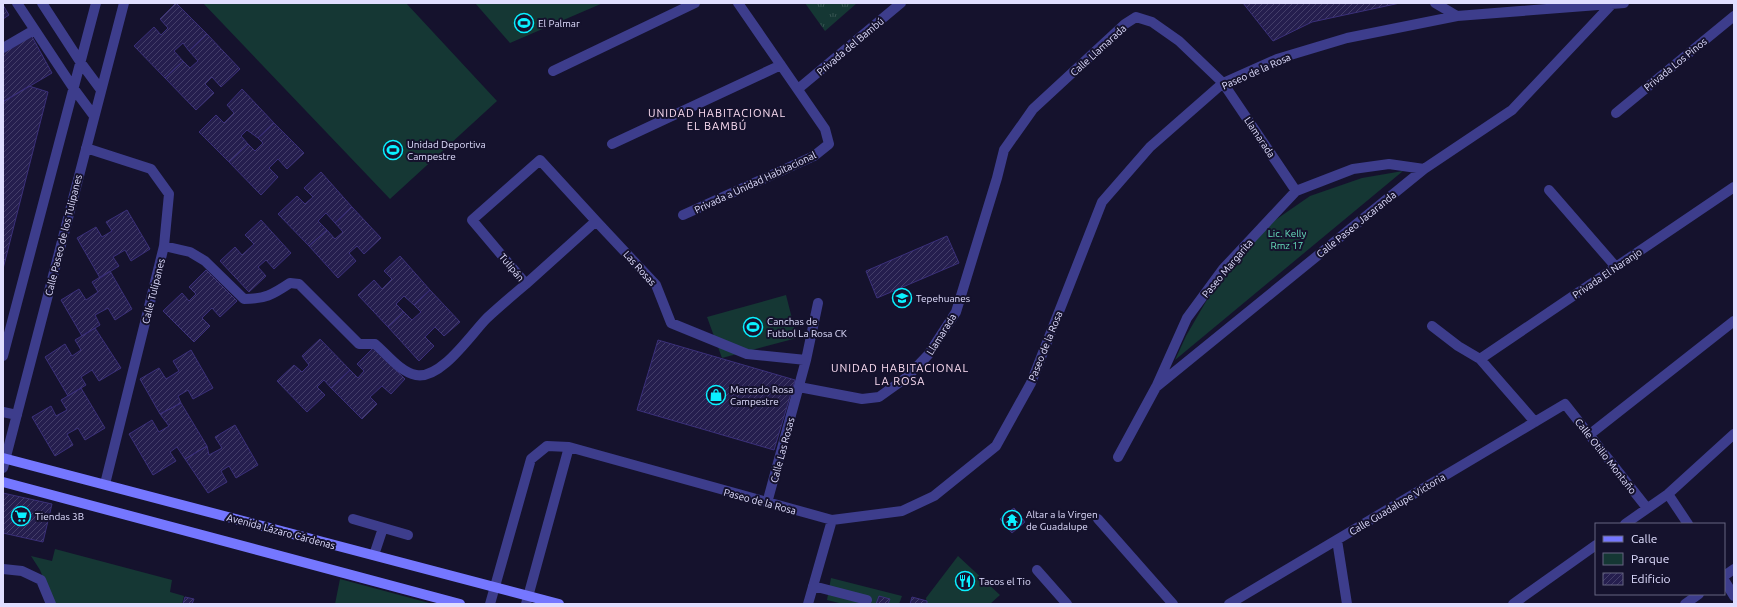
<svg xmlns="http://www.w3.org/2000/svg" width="1737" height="607" viewBox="0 0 1737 607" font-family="Ubuntu,sans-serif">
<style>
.grass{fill:url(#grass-tufts)}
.green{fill:#153734}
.building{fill:url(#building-hatch);stroke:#3b307a}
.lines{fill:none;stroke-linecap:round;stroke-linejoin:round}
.lane{stroke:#3d3d8c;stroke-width:10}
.street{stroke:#3d3d8c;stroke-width:10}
.secondary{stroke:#7577ff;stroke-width:10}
.labels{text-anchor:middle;stroke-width:4;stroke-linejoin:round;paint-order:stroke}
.poi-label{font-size:10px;fill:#e0deff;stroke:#15122d;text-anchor:start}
.street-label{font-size:10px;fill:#e0deff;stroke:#15122d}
.park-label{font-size:10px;fill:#67e1be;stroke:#15122d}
.neighbourhood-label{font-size:11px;letter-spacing:1px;fill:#ffe0f5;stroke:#15122d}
</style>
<defs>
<pattern id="grass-tufts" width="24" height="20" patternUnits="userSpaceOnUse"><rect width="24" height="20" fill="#153734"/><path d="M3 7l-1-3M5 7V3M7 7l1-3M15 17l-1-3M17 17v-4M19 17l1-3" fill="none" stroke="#375452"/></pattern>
<pattern id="building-hatch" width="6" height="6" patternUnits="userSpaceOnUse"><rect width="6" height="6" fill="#251e4e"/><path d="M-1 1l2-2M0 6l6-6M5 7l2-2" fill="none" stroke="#443e69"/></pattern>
</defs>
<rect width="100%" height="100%" fill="#15122d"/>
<path class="grass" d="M805 3H857L825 31Z"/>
<path class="green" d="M203 3H406L497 101 390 199Z
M475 3H603L510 43Z
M1403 171 1175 360 1186 336 1208 298 1239 255 1271 223 1310 196 1362 178Z
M786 295 797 338 722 358 707 317Z
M55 549 172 580 170 592 184 596 182 604H54L40 570 31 556 52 561Z
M958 556 1000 595 990 604H927L926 598Z
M831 578 902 596 899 604H843L827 600Z
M340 579 433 604H335Z"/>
<path class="building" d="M176 3 207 34 189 51 183 43 174 51 183 61 165 78 134 46 154 27 161 35 168 28 160 19Z
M1243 3H1400L1312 22 1273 41Z
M3 5 9 15 3 19Z
M30 33 52 73 3 102V50Z
M207 34 240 69 221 87 212 77 205 84 214 93 196 110 165 78 183 61 190 68 198 61 189 51Z
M29 86 48 92 3 269V107L4 101Z
M242 89 274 123 258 138 247 130 241 136 248 144 229 162 199 132 216 115 224 123 234 113 227 105Z
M274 123 304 153 287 169 278 159 269 168 278 177 261 195 229 162 248 144 255 151 263 143 258 138Z
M321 172 352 207 335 223 326 213 318 221 327 230 309 246 278 214 297 196 305 204 313 197 304 188Z
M352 207 381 238 364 254 357 246 349 253 356 261 338 278 309 246 327 230 335 239 343 232 335 223Z
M127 210 150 249 131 261 125 250 113 257 119 266 100 278 77 238 96 227 102 237 112 231 106 222Z
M261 220 291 253 274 269 266 260 258 267 266 276 249 292 220 261 235 247 242 255 254 244 245 235Z
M947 236 959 263 877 298 866 271Z
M400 256 430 290 414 305 404 296 396 304 404 312 388 327 358 295 374 280 382 289 392 279 384 271Z
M206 270 237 301 220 317 212 308 202 318 210 326 194 342 163 311 182 293 189 301 196 294 189 287Z
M110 271 132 309 115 320 108 308 95 315 100 325 82 336 61 300 79 289 86 300 98 292 92 282Z
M430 290 460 322 444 336 435 327 425 337 434 346 419 361 388 327 404 312 412 320 421 312 414 305Z
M95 328 121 368 99 381 92 370 81 377 86 385 68 396 45 357 65 344 72 356 81 350 75 340Z
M320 339 350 370 331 388 324 380 317 387 325 395 307 412 277 381 294 365 302 372 309 365 302 356Z
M658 340 795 380 774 450 637 410Z
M373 348 405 379 391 394 382 386 370 397 377 404 362 419 331 388 350 370 358 378 364 371 357 364Z
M191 350 213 388 193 399 188 390 178 396 181 403 160 414 140 379 159 368 166 379 179 371 173 361Z
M81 388 105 428 85 440 78 428 67 434 73 445 55 456 32 417 51 406 56 416 67 410 61 400Z
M181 403 207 446 185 459 177 447 170 452 176 461 153 475 129 434 152 420 159 432 169 426 160 414Z
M235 425 258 465 236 478 229 466 221 471 227 482 208 493 185 459 207 446 209 455 222 448 215 437Z
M3 493 52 504 43 542 3 533Z
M1014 508 1025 522 1012 533 1000 519Z
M879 596 890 599 888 604H876Z
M185 597 194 599 192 604H194H183Z
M912 597 927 601V604H910Z"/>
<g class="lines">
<path class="lane" d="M353 519 408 535
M374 555 383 528"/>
<path class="street" d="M17 3 74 89 94 116
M42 3 81 63 101 90
M1435 3 1457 16 1624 3
M3 48 34 30
M553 71 695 3
M798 89 901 3
M1616 113 1734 16
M612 144 781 65
M86 148 151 169 169 194 164 246 105 484
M1549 190 1616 267
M683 215 814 156 829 144 825 129 738 3
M164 246 190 252 205 261 244 299C265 299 272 295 290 283L299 284 359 344H375C387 354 400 372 416 375 441 380 471 334 487 318 500 306 513 295 526 284L472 220 540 160 596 221
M526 284 596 221 656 285 671 323 747 354 806 360
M1432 326 1458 346 1480 359 1535 422
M3 356 96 3
M1480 359 1734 187
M1157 385 1187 318 1223 269 1296 191 1353 169 1389 164 1424 169
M799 387 862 399 879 397 907 377 928 355 956 312 997 178 1004 150 1033 109 1125 24 1136 17 1152 22 1179 41 1223 83 1296 191
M3 412 17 415
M1589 435 1734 321
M1118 457 1156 387 1424 169 1512 110 1611 5
M3 468 124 3
M1668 494 1688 524
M767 503 806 360 818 303
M1098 519 1173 604
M1625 524 1668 494 1734 434
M1337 540 1347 604
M3 569 22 571 41 580 51 604
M1037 570 1067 604
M1724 576 1734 569
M1724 580 1734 596
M813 586 867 600
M490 604 531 459 547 446 569 447 832 520 902 511 934 496 996 446 1031 383 1102 202 1150 147 1223 83 1277 59 1347 38 1457 16
M526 604 569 447
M808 604 832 520
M1229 604 1565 404 1647 508
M1513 604 1596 545
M1685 604 1699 594"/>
<path class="secondary" d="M3 458 559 604
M3 482 460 604"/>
</g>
<defs>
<g id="stadium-ring" transform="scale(1)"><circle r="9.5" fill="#15122d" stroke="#0af0ff" stroke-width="1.5"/><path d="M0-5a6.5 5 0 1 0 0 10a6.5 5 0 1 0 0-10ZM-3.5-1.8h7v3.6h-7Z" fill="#0af0ff"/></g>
<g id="school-ring" transform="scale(1)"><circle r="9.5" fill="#15122d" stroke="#0af0ff" stroke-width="1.5"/><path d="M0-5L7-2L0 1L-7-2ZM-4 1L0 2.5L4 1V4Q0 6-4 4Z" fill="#0af0ff"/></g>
<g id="shop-ring" transform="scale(1)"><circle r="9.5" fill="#15122d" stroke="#0af0ff" stroke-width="1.5"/><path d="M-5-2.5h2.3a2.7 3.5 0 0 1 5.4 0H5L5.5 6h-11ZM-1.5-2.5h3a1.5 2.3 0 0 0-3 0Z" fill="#0af0ff"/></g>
<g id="supermarket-ring" transform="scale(1)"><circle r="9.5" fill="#15122d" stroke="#0af0ff" stroke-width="1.5"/><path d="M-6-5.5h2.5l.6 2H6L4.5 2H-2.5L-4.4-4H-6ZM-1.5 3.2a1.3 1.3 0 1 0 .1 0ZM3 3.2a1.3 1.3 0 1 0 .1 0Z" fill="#0af0ff"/></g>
<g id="temple-ring" transform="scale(1)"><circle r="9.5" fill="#15122d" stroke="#0af0ff" stroke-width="1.5"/><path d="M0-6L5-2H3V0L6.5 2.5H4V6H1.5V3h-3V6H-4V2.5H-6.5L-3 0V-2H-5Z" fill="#0af0ff"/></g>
<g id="restaurant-ring" transform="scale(1)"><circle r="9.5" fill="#15122d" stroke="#0af0ff" stroke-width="1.5"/><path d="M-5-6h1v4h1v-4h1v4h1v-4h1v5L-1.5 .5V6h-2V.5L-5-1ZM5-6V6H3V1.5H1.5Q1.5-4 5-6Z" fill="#0af0ff"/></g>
</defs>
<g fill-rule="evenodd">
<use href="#stadium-ring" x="524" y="23"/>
<use href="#stadium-ring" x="393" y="150"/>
<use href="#school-ring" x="902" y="298"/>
<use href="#stadium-ring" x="753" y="327"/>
<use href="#shop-ring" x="716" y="395"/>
<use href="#supermarket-ring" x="21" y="516"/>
<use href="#temple-ring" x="1012" y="520"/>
<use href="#restaurant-ring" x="965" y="581"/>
</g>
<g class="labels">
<g class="poi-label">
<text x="538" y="27">El Palmar</text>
<text x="407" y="148">Unidad Deportiva<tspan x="407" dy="12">Campestre</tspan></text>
<text x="916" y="302">Tepehuanes</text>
<text x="767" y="325">Canchas de<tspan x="767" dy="12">Futbol La Rosa CK</tspan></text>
<text x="730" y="393">Mercado Rosa<tspan x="730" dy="12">Campestre</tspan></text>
<text x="1026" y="518">Altar a la Virgen<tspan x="1026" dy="12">de Guadalupe</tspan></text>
<text x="35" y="520">Tiendas 3B</text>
<text x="979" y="585">Tacos el Tio</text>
</g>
<g class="street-label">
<text transform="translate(850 46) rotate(-40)" y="4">Privada del Bambú</text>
<text transform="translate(1098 50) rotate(-42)" y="4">Calle Llamarada</text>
<text transform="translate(1675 64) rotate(-39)" y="4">Privada Los Pinos</text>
<text transform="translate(1256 71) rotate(-24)" y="4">Paseo de la Rosa</text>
<text transform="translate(1260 137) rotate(56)" y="4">Llamarada</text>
<text transform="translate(755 182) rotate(-25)" y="4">Privada a Unidad Habitacional</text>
<text transform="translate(1356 224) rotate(-39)" y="4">Calle Paseo Jacaranda</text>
<text transform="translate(63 235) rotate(-76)" y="4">Calle Paseo de los Tulipanes</text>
<text transform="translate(512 267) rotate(50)" y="4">Tulipán</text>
<text transform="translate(640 268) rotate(48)" y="4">Las Rosas</text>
<text transform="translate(1227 268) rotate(-50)" y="4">Paseo Margarita</text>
<text transform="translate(1607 273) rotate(-34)" y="4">Privada El Naranjo</text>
<text transform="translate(153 291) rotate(-76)" y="4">Calle Tulipanes</text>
<text transform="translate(941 334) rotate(-58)" y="4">Llamarada</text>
<text transform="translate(1045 346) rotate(-68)" y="4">Paseo de la Rosa</text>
<text transform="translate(782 450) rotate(-75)" y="4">Calle Las Rosas</text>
<text transform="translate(1606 456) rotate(52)" y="4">Calle Otilio Montaño</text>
<text transform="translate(760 501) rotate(15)" y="4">Paseo de la Rosa</text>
<text transform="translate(1397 504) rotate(-31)" y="4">Calle Guadalupe Victoria</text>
<text transform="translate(281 531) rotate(15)" y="4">Avenida Lázaro Cárdenas</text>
</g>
<g class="park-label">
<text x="1287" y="237">Lic. Kelly<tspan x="1287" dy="12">Rmz 17</tspan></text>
</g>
<g class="neighbourhood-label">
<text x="717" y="117">UNIDAD HABITACIONAL<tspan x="717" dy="13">EL BAMBÚ</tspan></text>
<text x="900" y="372">UNIDAD HABITACIONAL<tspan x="900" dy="13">LA ROSA</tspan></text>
</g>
</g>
<rect width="1737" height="607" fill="none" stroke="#e0deff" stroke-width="8"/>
<rect x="1595" y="523" width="130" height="72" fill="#15122d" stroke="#666481"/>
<rect x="1603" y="536" width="20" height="6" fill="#7577ff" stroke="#666481"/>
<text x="1631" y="543" font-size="12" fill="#e0deff">Calle</text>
<rect x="1603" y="553" width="20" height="12" fill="#153734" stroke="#666481"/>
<text x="1631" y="563" font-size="12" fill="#e0deff">Parque</text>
<rect x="1603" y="573" width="20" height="12" fill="url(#building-hatch)" stroke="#666481"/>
<text x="1631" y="583" font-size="12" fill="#e0deff">Edificio</text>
</svg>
